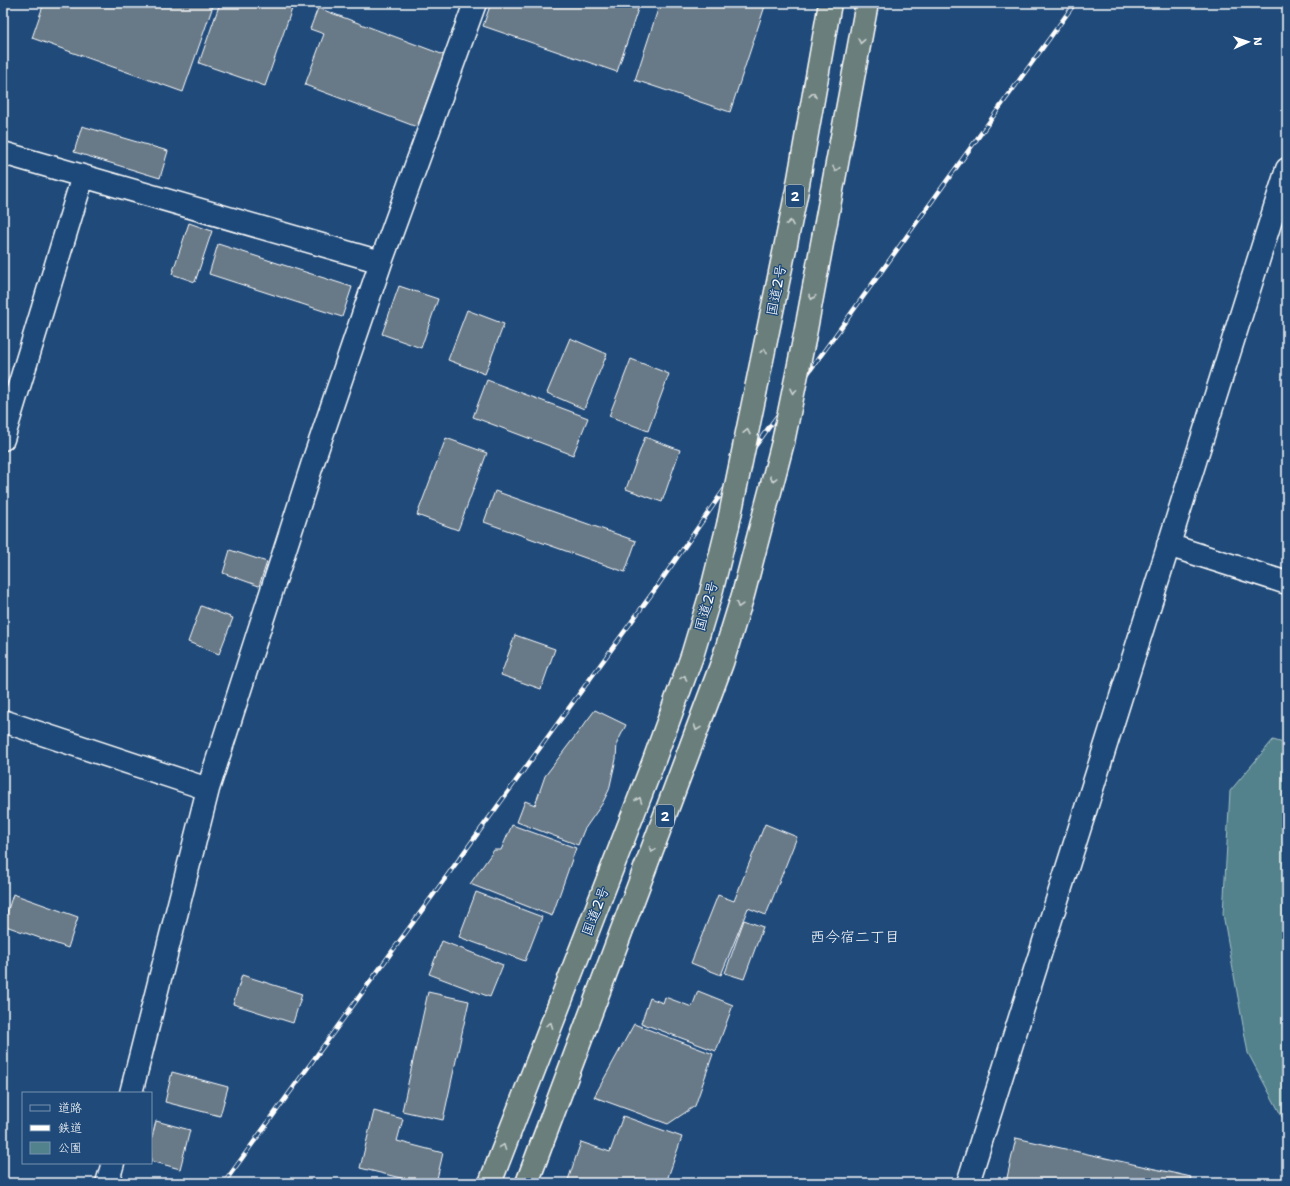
<svg xmlns="http://www.w3.org/2000/svg" width="1290" height="1186" viewBox="0 0 1290 1186" font-family="'Shantell Sans','Klee One',sans-serif">
<style>
.green{fill:#52828c;stroke:#a8c0c6}
.building{fill:#677987;stroke:#fff}
.lines{fill:none;stroke-linecap:round;stroke-linejoin:round}
.minor-casing{stroke:#fff;stroke-width:25}
.trunk-casing{stroke:#fff;stroke-width:25}
.minor{stroke:#1f4a7a;stroke-width:22}
.trunk{stroke:#6b7f7c;stroke-width:22}
.rail-casing{stroke:#fff;stroke-width:4.5}
.rail{stroke:#1f4a7a;stroke-width:3;stroke-dasharray:9;stroke-linecap:butt}
.trunk-bridge-casing{stroke:#fff;stroke-width:25;stroke-linecap:butt}
.trunk-bridge{stroke:#6b7f7c;stroke-width:22}
.oneway{stroke:#cbd2d1}
.labels{text-anchor:middle;stroke-width:3;stroke-linejoin:round;paint-order:stroke}
.shield{fill:#1f4a7a;stroke:#bcc9d7;stroke-width:1}
.shield-label{font-size:13px;font-weight:bold;fill:#fff}
.street-label{font-size:14px;fill:#fff;stroke:#1f4a7a}
.neighbourhood-label{font-size:15px;fill:#fff;stroke:#1f4a7a}
</style>
<rect width="100%" height="100%" fill="#1f4a7a"/>
<filter id="ink" filterUnits="userSpaceOnUse"><feTurbulence type="fractalNoise" baseFrequency=".025" numOctaves="2"/><feDisplacementMap in="SourceGraphic" scale="8" xChannelSelector="R" yChannelSelector="G"/><feConvolveMatrix kernelMatrix="1 2 1 2 8 2 1 2 1" color-interpolation-filters="sRGB"/></filter>
<g filter="url(#ink)">
<path class="green" d="M1273 740 1287 744V1126L1248 1053 1223 914 1230 791Z"/>
<path class="building" d="M44 3H214L183 92 32 38Z
M220 3H294L265 86 199 63Z
M491 3H640L617 72 483 26Z
M660 3H766L730 112 635 80Z
M318 8 444 55 417 127 305 85 324 34 310 29Z
M82 126 168 151 160 178 74 152Z
M189 223 212 231 195 282 172 274Z
M218 244 352 287 342 317 209 274Z
M399 286 438 299 421 348 382 334Z
M467 310 504 324 485 374 448 360Z
M570 338 607 354 584 409 547 393Z
M631 359 669 374 648 431 609 416Z
M487 380 588 418 573 455 473 417Z
M645 437 680 450 662 502 626 489Z
M446 438 487 453 458 530 417 515Z
M495 491 636 541 625 572 484 522Z
M230 550 267 562 259 586 223 573Z
M201 606 233 618 219 654 188 642Z
M515 635 555 649 541 689 501 675Z
M595 710 626 725 617 743 616 759 609 790 602 804 584 830 578 845 517 822 525 801 535 805 545 776Z
M765 824 797 837 766 915 748 908 721 975 691 963 718 895 734 901Z
M512 825 576 848 552 916 470 884 494 850H501Z
M476 892 542 917 525 961 459 937Z
M13 894 78 917 68 948 3 925Z
M744 920 763 927 744 979 725 973Z
M442 941 503 965 490 997 429 974Z
M242 975 302 994 293 1023 233 1004Z
M698 991 733 1005 716 1051 641 1023 650 998 663 1003 665 997 692 1007Z
M428 992 469 1001 443 1120 402 1111Z
M634 1024 713 1054 695 1106 668 1124 594 1097Z
M172 1072 228 1087 220 1116 165 1102Z
M374 1111 403 1119 397 1141 443 1153 436 1183H421L360 1168Z
M623 1116 682 1137 666 1183H567L581 1142 610 1152Z
M156 1121 190 1130 180 1169 151 1161V1141Z
M1016 1138 1191 1177 1189 1183 1006 1182Z"/>
<g class="lines">
<g class="minor-casing">
<path id="minor" d="M3 153 381 262
M3 439 83 176
M1168 545 1287 583
M3 721 208 789
M131 1093 208 789 315 456 381 262 475 3
M107 1183 113 1163
M968 1183 1287 169"/>
</g>
<g class="trunk-casing">
<path id="trunk" d="M804 340 867 3
M756 389 797 190 830 3
M490 1183 653 763 692 656 711 593 728 525
M527 1183 722 663 743 595 783 442"/>
</g>
<use href="#minor" class="minor"/>
<use href="#trunk" class="trunk"/>
<g class="rail-casing">
<path id="rail" d="M224 1183 656 588 728 484 1075 3"/>
</g>
<use href="#rail" class="rail"/>
<g class="trunk-bridge-casing">
<path id="trunk-bridge" d="M783 442 804 340
M728 525 756 389"/>
</g>
<use href="#trunk-bridge" class="trunk-bridge"/>
</g>
<defs><path id="oneway-chevron" d="M-2-3.5L2.5 0L-2 3.5" fill="none" stroke-width="1.6" stroke-linecap="round" stroke-linejoin="round"/></defs>
<g class="oneway">
<use href="#oneway-chevron" transform="translate(861 41) rotate(101)"/>
<use href="#oneway-chevron" transform="translate(813 95) rotate(-80)"/>
<use href="#oneway-chevron" transform="translate(836 169) rotate(101)"/>
<use href="#oneway-chevron" transform="translate(790 223) rotate(-79)"/>
<use href="#oneway-chevron" transform="translate(812 297) rotate(101)"/>
<use href="#oneway-chevron" transform="translate(764 351) rotate(-79)"/>
<use href="#oneway-chevron" transform="translate(793 391) rotate(102)"/>
<use href="#oneway-chevron" transform="translate(747 432) rotate(-78)"/>
<use href="#oneway-chevron" transform="translate(773 479) rotate(105)"/>
<use href="#oneway-chevron" transform="translate(739 605) rotate(107)"/>
<use href="#oneway-chevron" transform="translate(684 678) rotate(-70)"/>
<use href="#oneway-chevron" transform="translate(697 728) rotate(110)"/>
<use href="#oneway-chevron" transform="translate(639 800) rotate(-69)"/>
<use href="#oneway-chevron" transform="translate(652 850) rotate(110)"/>
<use href="#oneway-chevron" transform="translate(550 1025) rotate(-69)"/>
<use href="#oneway-chevron" transform="translate(503 1147) rotate(-69)"/>
</g>
</g>
<g class="labels">
<g class="shield">
<rect x="786" y="185" width="18" height="22" rx="3"/>
<rect x="656" y="805" width="18" height="22" rx="3"/>
</g>
<g class="shield-label">
<text x="795" y="201">2</text>
<text x="665" y="821">2</text>
</g>
<g class="street-label">
<text transform="translate(776 290) rotate(-79)" y="5">国道2号</text>
<text transform="translate(706 606) rotate(-74)" y="5">国道2号</text>
<text transform="translate(595 911) rotate(-69)" y="5">国道2号</text>
</g>
<g class="neighbourhood-label">
<text x="855" y="942">西今宿二丁目</text>
</g>
</g>
<rect width="1290" height="1186" fill="none" stroke="#1f4a7a" stroke-width="16"/>
<rect x="8" y="8" width="1274" height="1170" fill="none" stroke="#fff" stroke-width="1.5" filter="url(#ink)"/>
<rect x="22" y="1092" width="130" height="72" fill="#1f4a7a" stroke="#7992af"/>
<rect x="30" y="1105" width="20" height="6" fill="#1f4a7a" stroke="#7992af"/>
<text x="58" y="1112" font-size="12" fill="#ffffff">道路</text>
<rect x="30" y="1125" width="20" height="6" fill="#ffffff" stroke="#7992af"/>
<text x="58" y="1132" font-size="12" fill="#ffffff">鉄道</text>
<rect x="30" y="1142" width="20" height="12" fill="#52828c" stroke="#7992af"/>
<text x="58" y="1152" font-size="12" fill="#ffffff">公園</text>
<g transform="translate(1248 42) rotate(87)" stroke="#1f4a7a" stroke-width="3" paint-order="stroke">
<path d="M0-3L7 15L0 10L-7 15Z" fill="#ffffff"/>
<text y="-6" font-size="11" font-weight="bold" text-anchor="middle" fill="#ffffff">N</text>
</g>
</svg>
